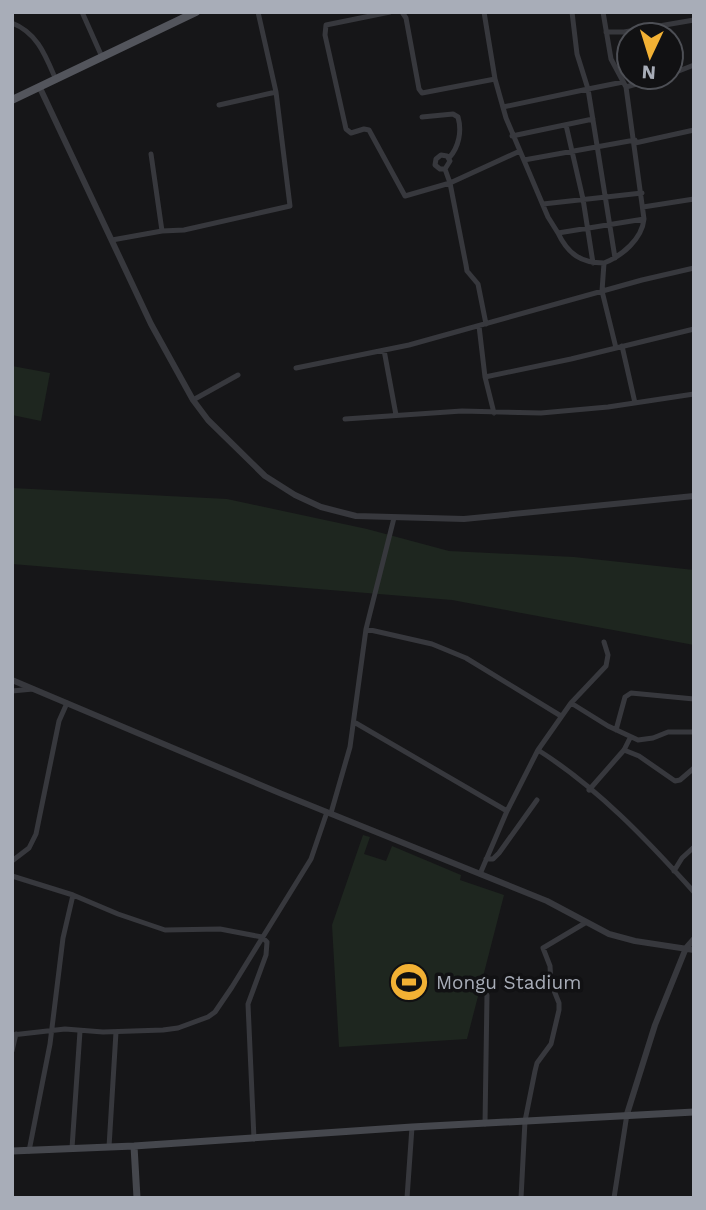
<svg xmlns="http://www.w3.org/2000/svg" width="706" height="1210" viewBox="0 0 706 1210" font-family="'Work Sans',sans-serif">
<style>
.green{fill:#1e261f}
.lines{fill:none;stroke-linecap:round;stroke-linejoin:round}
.minor{stroke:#37383d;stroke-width:5}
.tertiary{stroke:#37383d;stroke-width:6}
.secondary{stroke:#45474d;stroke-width:7}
.primary{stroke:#53555c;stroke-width:8}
.labels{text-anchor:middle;stroke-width:7;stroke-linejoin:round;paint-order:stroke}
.poi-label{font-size:19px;fill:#a8adb8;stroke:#111113;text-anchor:start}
</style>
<rect width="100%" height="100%" fill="#161618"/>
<path class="green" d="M12 366 50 373 41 421 12 415Z
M12 488 227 499 367 529 449 551 574 557 694 570V645L452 600 12 564Z
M363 835 370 837 364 854 386 861 392 846 461 875 460 880 504 895 467 1039 339 1047 332 925Z"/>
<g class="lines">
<path class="minor" d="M82 12 102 57
M390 12 326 25 325 35 346 129 351 133 364 129 369 130 405 196 450 183 445 169 450 161 447 156 441 155 436 159 435 165 440 169H445
M402 12 406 18 419 89 422 93 495 79
M484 12 495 79 506 118 548 217 558 233 644 219
M603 12 611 59 626 87 644 219C642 239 622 256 604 263L602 291 616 348
M12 23C38 33 46 57 56 80
M606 32H624L694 20
M671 74 694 65
M626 87 661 77
M219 105 276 92
M503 107 588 89 577 54 572 12
M422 117 453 114 458 117C462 131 459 147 449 158
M566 125 583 199 593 263
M512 136 593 119
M635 143 694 130
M524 160 635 140
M543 204 642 193
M643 207 694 199
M162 231 184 230 290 206 276 92 258 12
M558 233C568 254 581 263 604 263
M112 240 162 231 151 154
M615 258 588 89 623 82
M486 324 478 284 467 271 466 265 450 183 520 151
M479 326 485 377 494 413
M622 346 635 403
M384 350 396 415
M296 368 409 345 642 280 694 268
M485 377 571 359 694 329
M193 400 238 375
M345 419 462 411 541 413 608 407 694 394
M366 629 432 644 466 658 561 716
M12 691 33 689
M571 703 608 726 638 740 653 738 668 732H694
M354 722 507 811
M616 730 625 697 631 693 694 699
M538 750C598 788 647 840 694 892
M624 750 639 756 675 781 680 780 694 768
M589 790 624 750 630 738
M331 813 350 747 366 629 394 518
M486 859H493L499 853 537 800
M12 861 29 848 36 834 59 721 67 703
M674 871 682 858 694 847
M480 874 507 811 538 750 571 703 606 666 608 655 604 642
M12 876 73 895 118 914 165 930 220 929 262 937 267 942 266 955 248 1004 254 1139
M12 1035 65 1029 103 1032 163 1030 178 1028 208 1017 215 1012 232 987 311 859 327 812
M12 1051 16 1034
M485 1124 487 995
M109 1147 116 1032
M72 1148 80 1031
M29 1151 50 1044 63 938 73 895
M407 1198 412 1127
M521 1198 525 1121 535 1071 537 1063 551 1044 559 1010V1003L551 983 550 966 543 948 585 923
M614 1198 627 1114"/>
<path class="tertiary" d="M40 88 151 324 193 400 208 420 265 476 295 495 321 507 356 516 464 519 694 496
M12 680 282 794 547 901 609 934 635 941 694 950
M627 1114 655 1025 686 948 694 939"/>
<path class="secondary" d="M134 1146 137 1198
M12 1151 134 1146 412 1127 694 1112"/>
<path class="primary" d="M12 100 196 12"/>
</g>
<defs>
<g id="stadium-disc" transform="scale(2.0125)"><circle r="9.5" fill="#f2b134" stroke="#111113"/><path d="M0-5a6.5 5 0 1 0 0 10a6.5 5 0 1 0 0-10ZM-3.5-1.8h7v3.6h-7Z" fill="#111"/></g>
</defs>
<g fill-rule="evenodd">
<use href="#stadium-disc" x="409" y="982"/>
</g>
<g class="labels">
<g class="poi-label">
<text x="436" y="989">Mongu Stadium</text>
</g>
</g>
<rect width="706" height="1210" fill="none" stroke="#a8adb8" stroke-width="28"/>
<g transform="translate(650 56) rotate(184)"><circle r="33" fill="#111113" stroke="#4d4f55" stroke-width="2"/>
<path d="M0-5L12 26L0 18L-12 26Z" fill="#f2b134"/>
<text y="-10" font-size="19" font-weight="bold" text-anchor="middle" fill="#a8adb8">N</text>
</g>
</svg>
